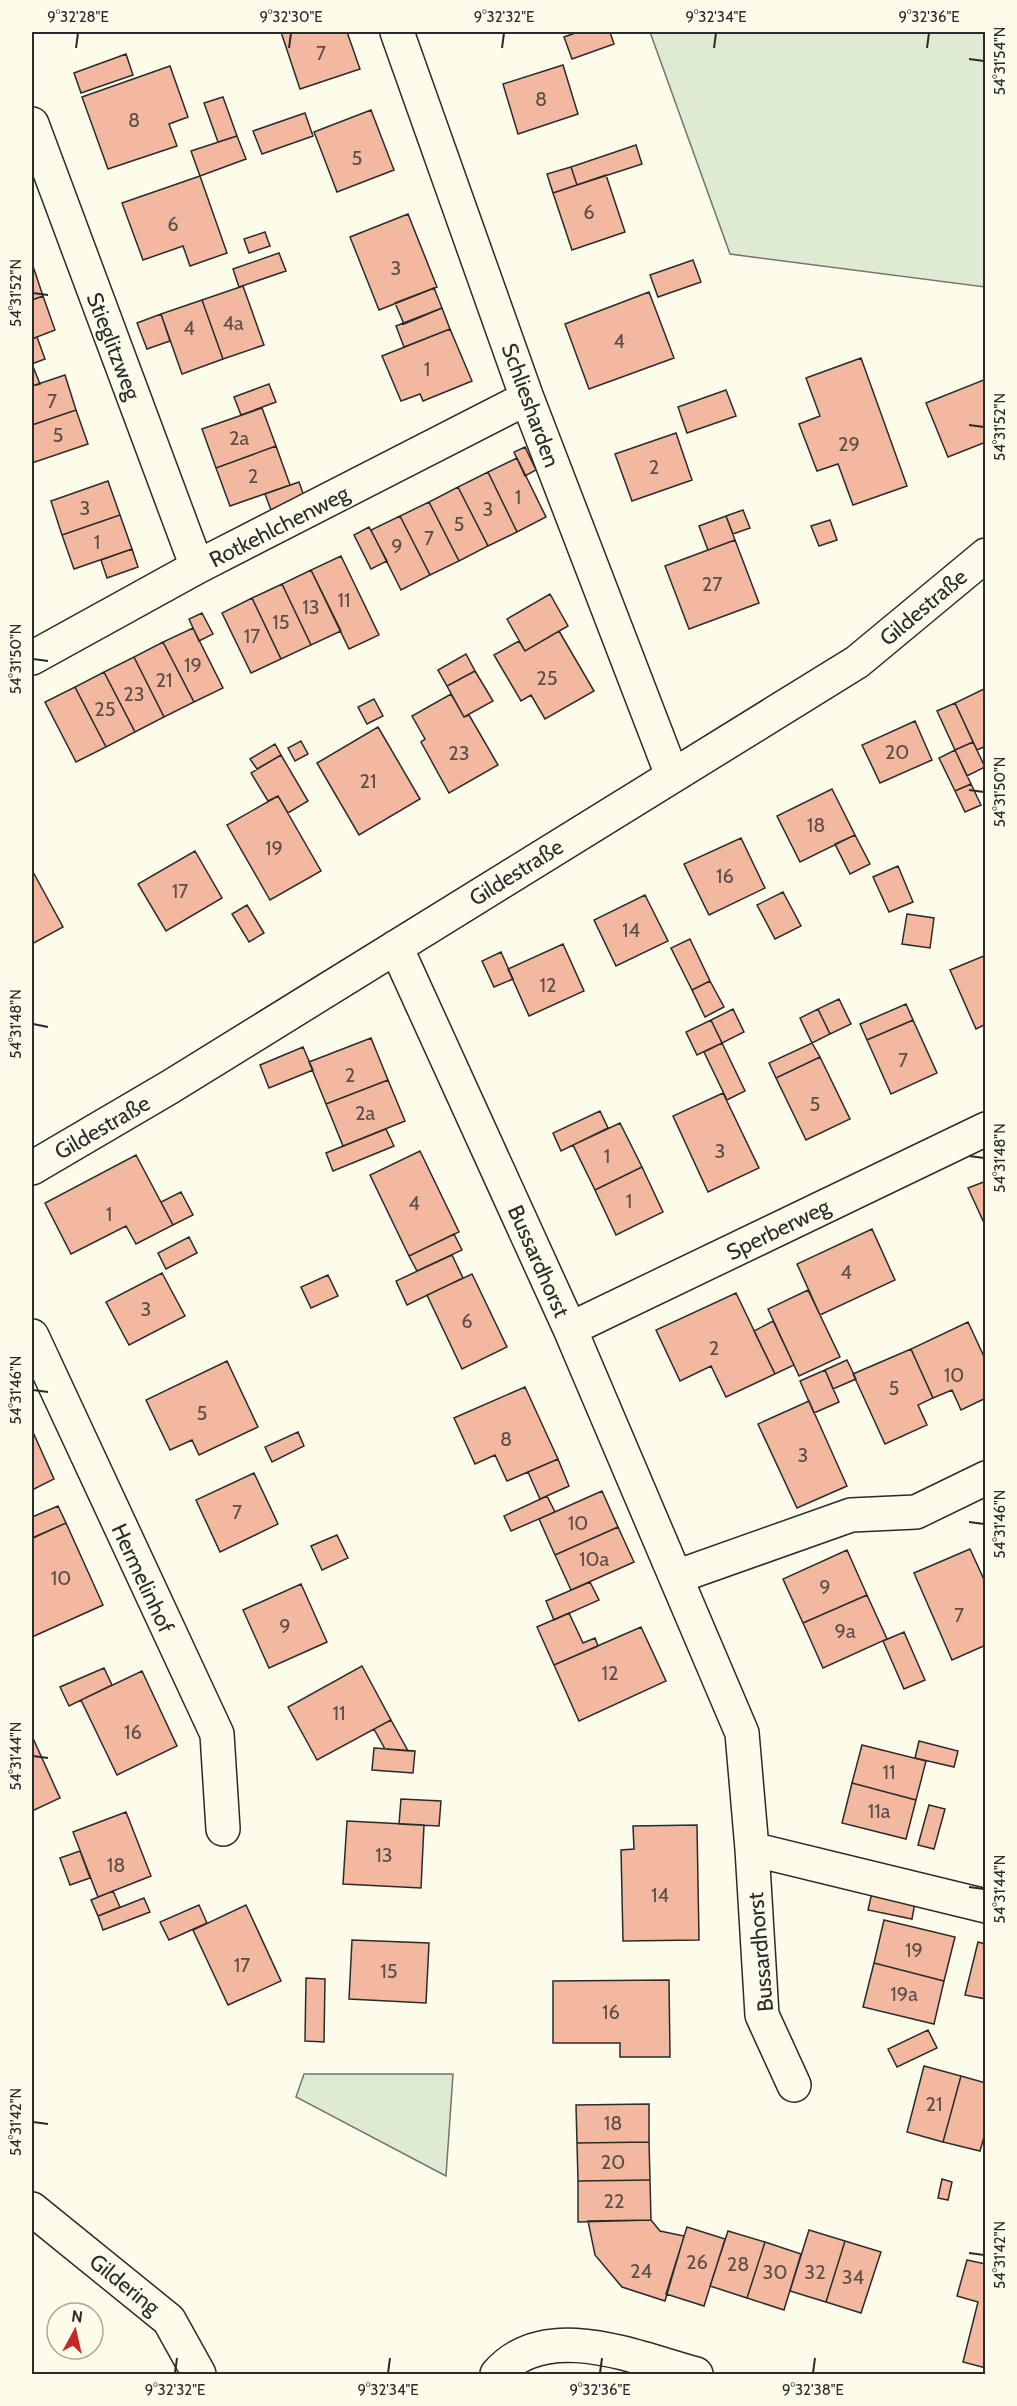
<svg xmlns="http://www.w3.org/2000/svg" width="1017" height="2406" viewBox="0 0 1017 2406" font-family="Cabin,sans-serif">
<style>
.green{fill:#deebd1;stroke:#74746e;stroke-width:1.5}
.building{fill:#f2b8a0;stroke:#2b2b2b;stroke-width:1.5}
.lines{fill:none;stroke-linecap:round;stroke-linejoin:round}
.minor-casing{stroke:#2b2b2b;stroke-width:36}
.minor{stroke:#fdfbea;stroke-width:33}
.ticks{fill:none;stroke:#2b2b2b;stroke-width:2}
.labels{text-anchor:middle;stroke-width:4.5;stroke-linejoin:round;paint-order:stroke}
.number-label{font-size:20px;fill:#5d4e48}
.street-label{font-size:22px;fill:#2b2b2b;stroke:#fdfbea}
.neatline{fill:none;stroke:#2b2b2b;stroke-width:2}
.ticks-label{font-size:15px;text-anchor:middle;fill:#2b2b2b}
</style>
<rect width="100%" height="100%" fill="#fdfbea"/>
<path class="green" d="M650 32H985V287L730 254Z
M304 2074H453L446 2176 296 2097Z"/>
<path class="building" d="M281 32H347L360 69 300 89Z
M578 32H610L614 44 572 59 564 37Z
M126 54 133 75 81 93 74 73Z
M563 65 578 114 518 134 503 84Z
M170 66 188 117 169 124 177 146 108 169 82 97Z
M223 97 237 136 218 142 204 103Z
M371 110 394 170 337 192 314 132Z
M305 113 313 136 262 154 253 131Z
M237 136 246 159 200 176 191 151Z
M636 145 642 164 577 185 571 167Z
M571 167 577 185 553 193 547 174Z
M606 175 625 232 572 250 553 193Z
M200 176 227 253 190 266 183 246 143 260 122 203Z
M408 214 437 287 379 310 350 237Z
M265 232 270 246 249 253 244 239Z
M279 253 286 271 239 287 233 269Z
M693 260 701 282 658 297 650 275Z
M32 263 43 296 32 300Z
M243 286 264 345 223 359 202 300Z
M434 288 442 308 404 324 395 303Z
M649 292 674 358 589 389 565 324Z
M43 296 55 330 32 339V300Z
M202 300 223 359 182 374 161 314Z
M442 308 450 329 404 347 396 326Z
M161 314 170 341 147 349 137 323Z
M450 329 472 381 423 401 420 394 401 401 382 356Z
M37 337 45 359 32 364V339Z
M861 358 907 486 853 505 838 464 817 471 799 424 820 416 806 378Z
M32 364 40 384 32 386Z
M65 375 76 410 32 425V386Z
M986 379V442L948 457 926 403Z
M269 384 276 402 241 415 234 397Z
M726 390 736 416 687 433 678 407Z
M262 408 276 446 216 468 202 429Z
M76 410 88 444 32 463V425Z
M676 433 692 480 632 501 615 454Z
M276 446 290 485 230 506 216 468Z
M525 447 536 470 525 476 514 452Z
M517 458 546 517 517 532 488 472Z
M488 472 517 532 488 546 458 487Z
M108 481 120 515 62 535 51 501Z
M299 482 305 499 271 510 265 494Z
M458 487 488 546 459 561 429 502Z
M429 502 459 561 430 575 400 516Z
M743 510 750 528 733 534 726 516Z
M120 515 132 549 74 569 62 535Z
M400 516 430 575 401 590 371 530Z
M726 516 735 540 708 550 699 526Z
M830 520 837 540 819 546 811 526Z
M369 527 387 561 371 569 354 535Z
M735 540 759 603 689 629 665 566Z
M132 549 138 567 107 578 101 560Z
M341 556 379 635 349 649 311 570Z
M311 570 341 631 311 645 282 584Z
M282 584 311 645 281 659 252 598Z
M550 594 568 626 525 651 507 619Z
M252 598 281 659 251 673 222 613Z
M202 613 213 634 199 641 189 619Z
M193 628 223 688 194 702 163 642Z
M559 631 594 691 545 719 531 695 521 701 494 655 519 641 525 651Z
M163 642 194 702 164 717 134 657Z
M466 654 475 671 447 686 438 670Z
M134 657 164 717 135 732 104 672Z
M475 671 493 701 464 717 447 686Z
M104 672 135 732 106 747 75 687Z
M75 687 106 747 76 762 45 702Z
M986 688V746L977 750 955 703Z
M451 694 464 717 469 715 498 765 449 793 421 742 425 739 412 716Z
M374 699 383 716 367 724 358 707Z
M955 703 973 742 955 750 937 711Z
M915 721 932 760 880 783 862 745Z
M378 727 420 799 359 835 317 763Z
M301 741 308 754 295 761 288 748Z
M973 742 985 767 967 776 955 750Z
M275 744 281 755 257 769 250 759Z
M955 750 971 784 955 791 939 758Z
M281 755 308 801 288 813 278 796 268 801 251 773Z
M971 784 981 805 965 812 955 791Z
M832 789 855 835 800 862 777 816Z
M278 796 321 871 270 900 227 825Z
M855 835 870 864 850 874 835 844Z
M741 838 765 888 709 915 684 864Z
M195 851 222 898 166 931 138 884Z
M898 866 913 902 889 912 873 877Z
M32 870 63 927 32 944Z
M783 892 801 926 775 939 757 905Z
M645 895 668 941 616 966 594 920Z
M247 905 264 933 249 942 232 914Z
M907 914 934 918 930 948 902 944Z
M690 939 710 981 692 990 671 948Z
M563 944 584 991 529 1016 508 969Z
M501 952 513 979 494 987 482 961Z
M986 955V1024L976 1029 950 970Z
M710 981 724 1007 705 1017 692 990Z
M839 999 851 1024 830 1034 818 1009Z
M906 1004 913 1020 867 1040 860 1024Z
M733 1009 744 1032 722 1043 711 1020Z
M818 1009 830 1034 812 1043 800 1018Z
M711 1020 722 1043 697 1055 686 1032Z
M913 1020 937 1073 891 1094 867 1040Z
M371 1038 388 1080 326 1104 309 1062Z
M722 1043 745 1091 727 1100 704 1052Z
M812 1043 820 1057 776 1078 769 1063Z
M303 1047 313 1070 269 1088 260 1065Z
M820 1057 850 1119 806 1140 776 1078Z
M388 1080 405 1121 343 1146 326 1104Z
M723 1093 759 1168 708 1192 673 1116Z
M600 1111 608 1128 561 1151 553 1133Z
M620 1123 642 1167 595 1190 573 1145Z
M386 1129 394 1146 333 1171 326 1153Z
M420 1151 459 1232 409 1256 370 1175Z
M136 1155 173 1225 136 1244 126 1226 71 1254 45 1203Z
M642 1167 663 1212 616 1235 595 1190Z
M986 1181V1225H985L968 1188Z
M181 1192 193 1215 173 1225 161 1202Z
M872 1229 895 1280 820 1315 797 1264Z
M454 1234 462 1250 417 1271 409 1256Z
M189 1237 197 1253 166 1269 158 1253Z
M452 1255 463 1278 407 1305 396 1281Z
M162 1273 185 1316 129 1345 106 1302Z
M472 1274 507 1347 462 1369 427 1295Z
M328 1275 338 1296 311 1308 301 1287Z
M808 1290 840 1357 799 1376 768 1309Z
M736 1293 775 1374 726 1397 711 1366 680 1381 656 1330Z
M773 1321 794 1365 775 1374 754 1331Z
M968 1322 986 1361V1398L961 1410 952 1390 933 1398 911 1349Z
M911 1349 933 1398 918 1405 927 1425 885 1444 853 1374Z
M847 1360 856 1379 833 1389 825 1370Z
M227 1361 258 1427 199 1455 192 1440 170 1450 146 1400Z
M825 1370 839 1402 814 1413 800 1381Z
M525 1387 558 1459 507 1481 495 1455 475 1464 454 1418Z
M809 1401 847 1486 797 1508 758 1424Z
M32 1430 54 1479 32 1490Z
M298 1432 304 1446 272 1462 265 1447Z
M558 1459 569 1486 540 1499 528 1472Z
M254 1473 278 1524 220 1552 196 1500Z
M602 1491 618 1527 555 1555 539 1519Z
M547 1496 555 1512 511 1531 504 1516Z
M58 1506 66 1523 33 1538 32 1517Z
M66 1523 103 1605 32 1637V1538Z
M618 1527 634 1562 571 1590 555 1555Z
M337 1535 348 1558 322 1570 311 1546Z
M970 1549 986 1584V1645L952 1660 914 1573Z
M847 1550 867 1595 803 1623 783 1579Z
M590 1582 599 1600 554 1620 546 1601Z
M301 1584 327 1642 269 1668 243 1610Z
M867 1595 887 1639 823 1668 803 1623Z
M569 1613 583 1643 595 1638 598 1646 554 1665 537 1627Z
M641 1627 666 1681 579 1721 554 1665Z
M904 1632 925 1680 904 1689 883 1641Z
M362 1666 391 1720 317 1760 288 1707Z
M104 1668 112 1685 69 1706 60 1687Z
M142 1671 177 1746 117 1775 81 1700Z
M391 1720 408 1751 385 1749 374 1729Z
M32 1736 60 1798 32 1811Z
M919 1741 958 1751 954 1767 915 1758Z
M862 1745 926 1761 916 1800 852 1783Z
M374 1748 415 1751 413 1773 372 1770Z
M852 1783 916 1800 906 1839 842 1823Z
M401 1799 441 1801 439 1826 399 1824Z
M929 1805 945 1809 934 1849 918 1845Z
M126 1812 151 1876 98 1897 73 1832Z
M347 1821 424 1825 421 1888 343 1884Z
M697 1825 699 1940 623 1941 621 1850 634 1849 633 1826Z
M80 1851 90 1878 70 1885 60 1858Z
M873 1888 916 1897 912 1919 868 1910Z
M113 1891 120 1907 98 1916 91 1900Z
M144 1898 150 1912 103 1930 98 1916Z
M199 1905 207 1923 169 1940 160 1922Z
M246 1905 281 1981 228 2005 193 1930Z
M884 1920 955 1937 944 1981 874 1963Z
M352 1940 429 1943 426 2003 349 1999Z
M978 1942 986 1944V1999L965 1995Z
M874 1963 944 1981 934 2024 863 2007Z
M306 1978 325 1979 324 2042 305 2041Z
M669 1980 670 2057H620V2043H553V1981Z
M928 2030 937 2048 897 2067 888 2049Z
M924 2066 961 2076 943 2142 907 2132Z
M961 2076 986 2083V2130L980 2151 943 2142Z
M649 2104V2142L577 2143 576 2105Z
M649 2142 650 2180 578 2181 577 2143Z
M942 2179 952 2182 948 2200 938 2198Z
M650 2180 651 2220 578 2222V2181Z
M651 2220 660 2231 684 2236 665 2301 622 2287 595 2255 588 2221Z
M687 2227 725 2239 704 2306 666 2294Z
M809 2230 845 2241 826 2302 790 2291Z
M728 2231 765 2242 747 2298 710 2286Z
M845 2241 881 2252 861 2313 826 2302Z
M765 2242 801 2254 784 2310 747 2298Z
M967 2260 986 2264V2368L963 2362 978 2302 957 2296Z"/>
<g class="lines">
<g class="minor-casing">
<path id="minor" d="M397 32 527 398 672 775
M32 124 197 567
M32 658 197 567 527 398
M396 947 570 1329 742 1733 752 1849 762 2015 794 2085
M32 1168 170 1087 857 662 986 555
M570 1329 986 1129
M32 1336 217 1734 223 1829
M676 1577 851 1515 916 1512 986 1478
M752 1849 986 1906
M32 2209 169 2320 199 2374
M497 2374C546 2318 636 2358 696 2374"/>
</g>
<use href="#minor" class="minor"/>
</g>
<path class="ticks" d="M76 48 78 33M289 48 291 33M502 48 504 33M714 48 716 33M927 48 929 33M969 59 984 61M33 293 48 295M969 425 984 427M33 659 48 661M969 790 984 792M33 1024 48 1027M969 1156 984 1158M33 1390 48 1392M969 1522 984 1524M33 1756 48 1758M969 1887 984 1889M33 2122 48 2124M969 2253 984 2255M175 2373 177 2358M388 2373 390 2358M600 2373 602 2358M813 2373 815 2358"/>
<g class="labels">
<g class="number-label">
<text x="321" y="60">7</text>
<text x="541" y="106">8</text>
<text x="134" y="127">8</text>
<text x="357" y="165">5</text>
<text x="589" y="219">6</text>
<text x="173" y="231">6</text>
<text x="396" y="275">3</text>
<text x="233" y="330">4a</text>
<text x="189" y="335">4</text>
<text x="619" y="348">4</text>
<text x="427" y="376">1</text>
<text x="52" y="408">7</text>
<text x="58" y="442">5</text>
<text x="239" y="445">2a</text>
<text x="849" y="451">29</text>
<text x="654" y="474">2</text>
<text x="253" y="483">2</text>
<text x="518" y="504">1</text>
<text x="85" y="515">3</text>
<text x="488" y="516">3</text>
<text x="459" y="531">5</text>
<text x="429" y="545">7</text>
<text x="97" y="549">1</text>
<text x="397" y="553">9</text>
<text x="712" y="591">27</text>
<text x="344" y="607">11</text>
<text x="311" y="614">13</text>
<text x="281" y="629">15</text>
<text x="252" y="643">17</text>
<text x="193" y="672">19</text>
<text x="547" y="685">25</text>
<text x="164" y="687">21</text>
<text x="134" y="701">23</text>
<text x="105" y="716">25</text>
<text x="897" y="759">20</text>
<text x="459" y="760">23</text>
<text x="368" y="788">21</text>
<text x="816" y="832">18</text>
<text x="274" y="855">19</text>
<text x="725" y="883">16</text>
<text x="180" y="898">17</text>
<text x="631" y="937">14</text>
<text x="548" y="992">12</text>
<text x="903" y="1067">7</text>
<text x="350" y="1082">2</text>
<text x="815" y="1111">5</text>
<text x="365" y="1120">2a</text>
<text x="720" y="1158">3</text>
<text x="607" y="1163">1</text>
<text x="629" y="1208">1</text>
<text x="414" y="1210">4</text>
<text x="109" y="1221">1</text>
<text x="846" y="1279">4</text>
<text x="146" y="1316">3</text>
<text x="467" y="1328">6</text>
<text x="714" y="1355">2</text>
<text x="954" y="1382">10</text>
<text x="894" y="1395">5</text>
<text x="202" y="1420">5</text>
<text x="506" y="1446">8</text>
<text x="803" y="1462">3</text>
<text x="237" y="1519">7</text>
<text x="578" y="1530">10</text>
<text x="594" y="1566">10a</text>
<text x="61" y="1585">10</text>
<text x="825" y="1594">9</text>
<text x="959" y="1622">7</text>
<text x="285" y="1633">9</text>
<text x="845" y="1638">9a</text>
<text x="610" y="1680">12</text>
<text x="339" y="1720">11</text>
<text x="133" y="1739">16</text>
<text x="889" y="1779">11</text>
<text x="879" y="1818">11a</text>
<text x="384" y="1862">13</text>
<text x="116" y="1872">18</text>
<text x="660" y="1902">14</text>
<text x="914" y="1957">19</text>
<text x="242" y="1972">17</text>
<text x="389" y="1978">15</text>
<text x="904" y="2001">19a</text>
<text x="611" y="2019">16</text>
<text x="934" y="2111">21</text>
<text x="613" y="2130">18</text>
<text x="613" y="2169">20</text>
<text x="614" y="2208">22</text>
<text x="697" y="2269">26</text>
<text x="738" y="2271">28</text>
<text x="641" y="2278">24</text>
<text x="775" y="2279">30</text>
<text x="815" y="2279">32</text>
<text x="853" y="2284">34</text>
</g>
<g class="street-label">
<text transform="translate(114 346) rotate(69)" y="8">Stieglitzweg</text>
<text transform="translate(531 405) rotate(70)" y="8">Schliesharden</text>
<text transform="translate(279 526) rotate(-27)" y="8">Rotkehlchenweg</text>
<text transform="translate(923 607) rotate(-40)" y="8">Gildestraße</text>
<text transform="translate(516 872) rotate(-32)" y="8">Gildestraße</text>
<text transform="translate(102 1127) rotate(-30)" y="8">Gildestraße</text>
<text transform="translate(778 1229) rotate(-26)" y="8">Sperberweg</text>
<text transform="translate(539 1261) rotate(66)" y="8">Bussardhorst</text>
<text transform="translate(143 1578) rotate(65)" y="8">Hermelinhof</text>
<text transform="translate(760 1952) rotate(-95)" y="8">Bussardhorst</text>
<text transform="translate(125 2284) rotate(39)" y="8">Gildering</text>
</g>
</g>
<rect width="1017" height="2406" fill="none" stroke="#fdfbea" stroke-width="66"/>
<g transform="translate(75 2331) rotate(8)"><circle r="28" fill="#fdfbea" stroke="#a9a89e" stroke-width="1.5"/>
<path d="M0-4.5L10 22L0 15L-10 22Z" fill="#c62828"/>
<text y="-9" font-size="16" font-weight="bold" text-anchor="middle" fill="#2b2b2b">N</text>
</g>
<rect x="33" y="33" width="951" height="2340" class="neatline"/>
<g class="ticks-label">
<text x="78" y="22">9°32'28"E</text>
<text x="291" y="22">9°32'30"E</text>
<text x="504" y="22">9°32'32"E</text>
<text x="716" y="22">9°32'34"E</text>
<text x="929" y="22">9°32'36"E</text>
<text transform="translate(1000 61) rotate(-90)" y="5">54°31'54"N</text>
<text transform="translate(16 293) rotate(-90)" y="5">54°31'52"N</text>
<text transform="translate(1000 427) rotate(-90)" y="5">54°31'52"N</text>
<text transform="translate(16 659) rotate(-90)" y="5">54°31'50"N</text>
<text transform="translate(1000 792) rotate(-90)" y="5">54°31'50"N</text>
<text transform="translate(16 1024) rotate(-90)" y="5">54°31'48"N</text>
<text transform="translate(1000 1158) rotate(-90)" y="5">54°31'48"N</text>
<text transform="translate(16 1390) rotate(-90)" y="5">54°31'46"N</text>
<text transform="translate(1000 1524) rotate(-90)" y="5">54°31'46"N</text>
<text transform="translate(16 1756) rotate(-90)" y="5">54°31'44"N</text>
<text transform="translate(1000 1889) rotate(-90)" y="5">54°31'44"N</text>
<text transform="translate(16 2122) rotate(-90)" y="5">54°31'42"N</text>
<text transform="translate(1000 2255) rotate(-90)" y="5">54°31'42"N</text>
<text x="175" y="2395">9°32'32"E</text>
<text x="388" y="2395">9°32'34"E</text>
<text x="600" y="2395">9°32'36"E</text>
<text x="813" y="2395">9°32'38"E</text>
</g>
</svg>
